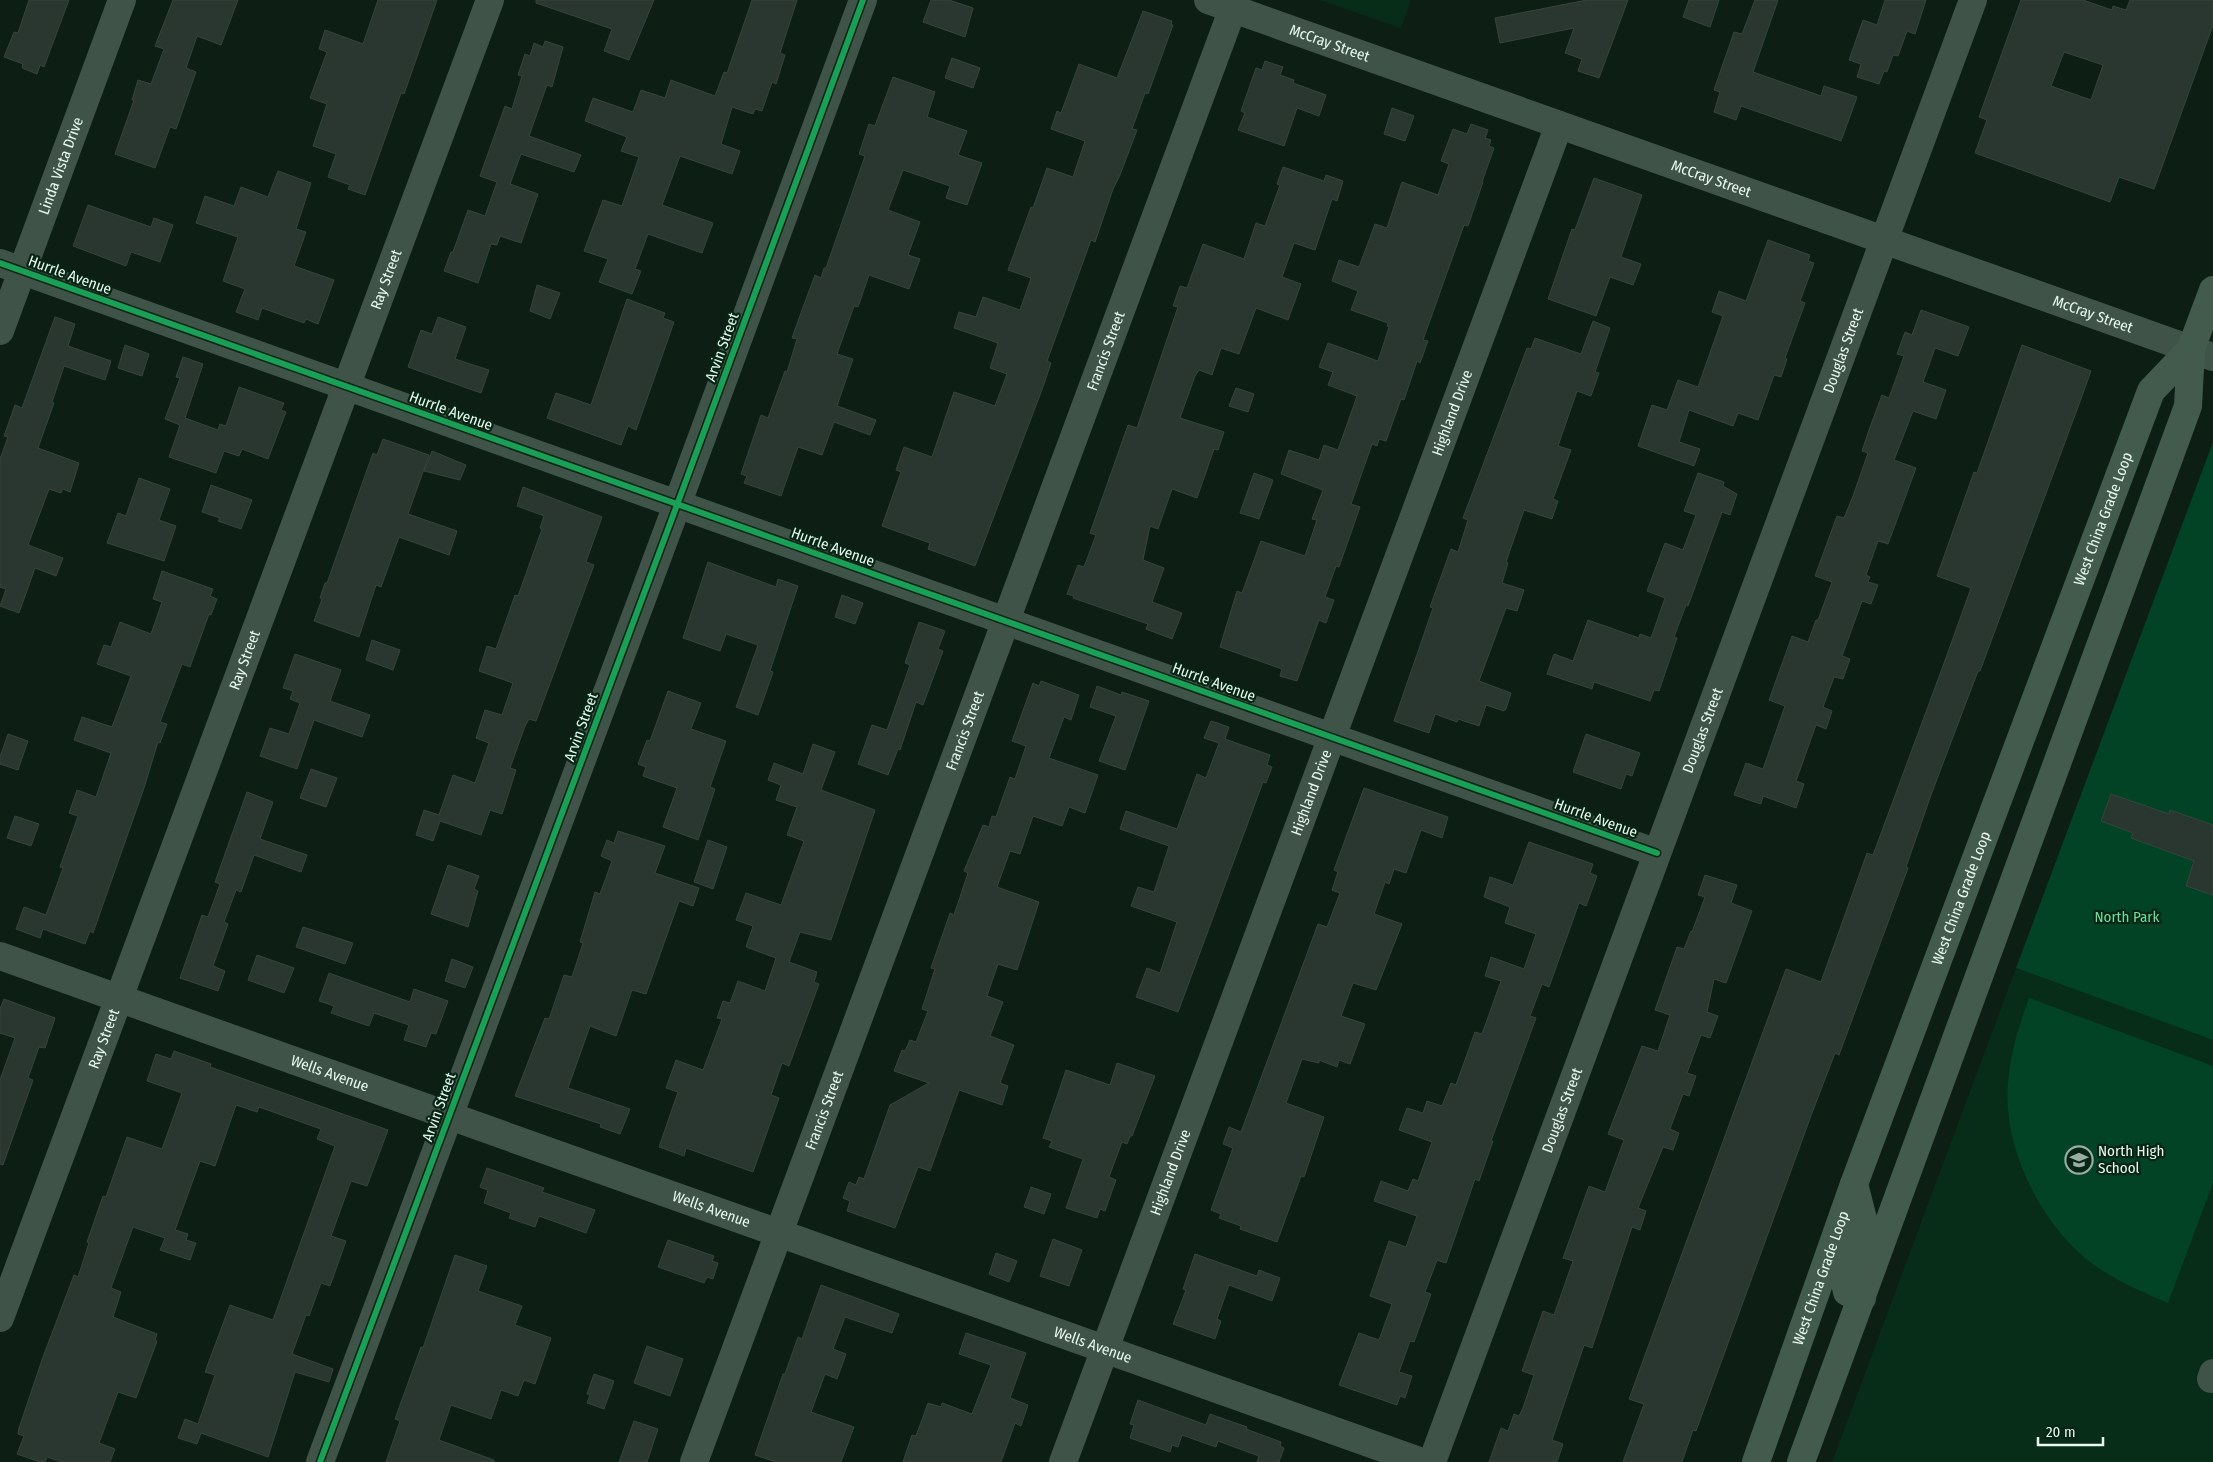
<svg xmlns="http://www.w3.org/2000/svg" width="2213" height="1462" viewBox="0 0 2213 1462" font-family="'Fira Sans Condensed',sans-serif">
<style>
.built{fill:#072d19}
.green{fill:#024225}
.building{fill:#2a3730;stroke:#36453c;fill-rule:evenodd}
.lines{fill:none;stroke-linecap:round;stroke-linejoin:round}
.minor{stroke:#405348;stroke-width:28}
.major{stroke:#435b4d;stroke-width:28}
.cycleway-casing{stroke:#062514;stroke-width:9}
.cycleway{stroke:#1a9f57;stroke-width:6}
.labels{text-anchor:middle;stroke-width:4.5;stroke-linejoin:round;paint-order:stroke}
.street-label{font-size:15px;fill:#e8faee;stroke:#062514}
.park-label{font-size:15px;fill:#6ede9c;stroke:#062514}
.poi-label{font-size:15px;fill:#e8faee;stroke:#062514;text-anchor:start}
</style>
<rect width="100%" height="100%" fill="#0d1e15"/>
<path class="built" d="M1320 0H1411L1401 28Z
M2016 968 2213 1040V1462H1832Z"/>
<path class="green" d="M2213 442V1040L2016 968Z
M2029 998 2213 1066V1183L2168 1303C2142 1292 2117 1281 2094 1265 2042 1227 2002 1148 2008 1083 2010 1053 2019 1026 2029 998Z"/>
<path class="building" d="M29 0H69L44 67 40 65 37 74 22 68 23 64 4 57 14 32 18 33Z
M173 0H238L221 45 197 36 186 68 196 72 176 129 170 127 155 168 115 154 134 100H132L138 80 151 84 164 49 155 46Z
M378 0H437L404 94 401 93 365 195 348 189 350 185 328 177 336 154 313 146 327 104 310 98 327 52 319 49 325 30 363 44Z
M536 0H654L629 60 604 51 612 29 536 3Z
M752 0H797L780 53 785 55 776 84 772 82 762 111 755 109 753 114 732 107 721 144 740 151 732 174 680 156 662 205 713 223 702 253 648 234 635 269 641 271 632 294 599 282 608 259 584 251 603 200 622 206 639 157 621 151 627 137 585 121 593 98 633 112 641 90 665 98 671 80 715 96 724 72 727 73Z
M931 0H949L973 8 965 37 923 22Z
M1587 0H1628L1599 78 1578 71 1582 59 1565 53 1574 28 1500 43 1495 18Z
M1689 0H1719L1710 27 1683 17Z
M1755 0H1778L1753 72 1821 96 1824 86 1857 97 1841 141 1741 106 1736 120 1714 112 1720 92 1714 90 1734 32 1742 34Z
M1885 0H1926L1915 34 1907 31 1898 56 1893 55 1887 72 1884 71 1879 84 1857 77 1861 64 1849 60 1863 20 1877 25Z
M2021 0H2083L2112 10 2113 6 2126 10 2130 0H2213V25L2154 189 2119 177 2110 202 1975 153 1987 120 1979 117ZM2064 52 2103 65 2091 100 2051 86Z
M1143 11 1172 21 1171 25H1173L1148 94 1145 93 1132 129 1137 130 1120 175 1113 189 1095 242 1091 240 1047 361 1051 363 1043 387 975 566 928 549 930 543 882 526 901 472 896 470 904 447 932 457 954 392 995 406 1007 374 990 368 998 343 954 328 959 312 976 317 983 297 1020 310 1031 278 1008 270 1031 207 1033 208 1047 168 1073 177 1085 141 1051 129 1057 111 1061 113 1079 64 1117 78Z
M545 41 563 47 552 87 547 85 529 136 581 155 574 172 521 154 510 184 538 194 521 243 500 236 497 245 491 244 478 283 444 271 451 252H453L468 210 485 216 497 182 480 176 505 106 512 109 522 76 518 75 525 54 530 56 534 43 543 47Z
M952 58 980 68 973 88 945 78Z
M1265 61 1283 67 1280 75 1294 80 1293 83 1326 95 1319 116 1297 108 1284 146 1238 130 1245 113 1241 111 1256 68 1262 70Z
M893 77 935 92 927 117 967 131 958 155 982 163 967 205 946 198 950 186 903 170 888 210 920 222 908 255 920 259 909 289 869 275 858 307 854 306 837 354 853 359 837 406 876 420 870 435 834 422 822 455 798 447 781 496 744 483 747 476 741 474 761 415 768 418 785 371 787 372 797 339 792 338 802 310 815 275 821 278 824 268H826L865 156 859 154 869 124 875 126Z
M1392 108 1414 116 1405 141 1384 134Z
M1471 124 1488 130 1485 138 1491 140 1489 146 1494 148 1482 182H1483L1468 226 1464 225 1428 326 1423 340 1428 341 1420 363 1417 361 1404 400 1401 399 1386 441 1379 439 1377 446 1372 444 1351 504 1360 507 1339 567 1336 566 1325 597 1334 600 1326 623 1319 620 1297 681 1280 676 1282 669 1220 647 1237 591 1242 593 1261 541 1305 556 1317 520 1312 519 1323 490 1281 474 1289 450 1319 460 1324 445 1338 450 1357 396 1328 385 1333 372 1319 367 1328 343 1378 361 1389 327 1387 326 1388 323 1351 310 1358 291 1332 281 1339 260 1359 267 1375 224 1387 228 1402 182 1438 195 1449 164 1441 161 1453 129 1467 134Z
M1283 167 1324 181 1326 175 1343 181 1337 201 1332 199 1315 250 1294 243 1282 277 1301 284 1288 320 1256 308 1239 354 1221 348 1212 375 1199 370 1195 376 1180 418 1224 432 1218 450 1214 449 1197 498 1172 489 1158 529 1150 526 1143 560 1164 568 1152 602 1182 613 1172 639 1146 629 1148 624 1073 598 1074 596 1067 594 1078 565 1084 567 1096 535 1090 533 1128 425 1137 428 1178 307 1173 306 1180 286 1187 288 1203 244 1244 259 1256 223 1265 226 1280 185 1277 184Z
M278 171 311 183 296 229 306 232 294 266 334 280 318 324 306 319 304 323 262 308 258 320 236 312 245 289 223 281 238 237 196 223 205 196 234 206 241 187 268 197Z
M1594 178 1642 195 1621 257 1641 264 1633 285 1610 277 1596 316 1548 299 1572 229 1575 230Z
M88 205 151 227 154 218 173 225 160 262 131 252 126 266 73 246Z
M1768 240 1810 255 1808 261 1814 263 1800 301 1805 303 1785 358 1787 359 1781 377 1774 375 1758 420 1738 413 1733 426 1689 410 1679 442 1700 449 1694 466 1638 446 1652 405 1667 410 1678 380 1698 387 1723 316 1712 312 1719 291 1746 301Z
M537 285 560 293 550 319 530 311Z
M627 299 665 313 663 318 674 322 636 430 628 426 621 445 547 418 556 393 591 405Z
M1921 310 1969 327 1958 356 1935 348 1923 382 1946 390 1936 419 1913 411 1894 460 1916 468 1888 544 1878 541 1866 575 1870 577 1868 582 1878 585 1871 604 1862 601 1842 656 1850 659 1843 679 1834 677 1823 707 1832 711 1826 729 1816 725 1796 781 1804 784 1796 808 1763 796 1761 804 1734 795 1746 763 1763 769 1785 706 1769 700 1792 636 1808 642 1816 620H1818L1832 582 1815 576 1837 516 1844 518 1853 496 1868 453 1862 451 1869 430 1882 395 1889 398 1904 356 1897 354 1905 332 1912 335Z
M55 317 75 324 68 346 111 361 105 380 64 366 52 402 54 403 38 448 79 463 70 492 63 489 61 493 49 489 28 545 63 558 56 576 35 568 19 613 0 606 6 589 0 587V459L8 437 4 436 15 405 22 408Z
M438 317 466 327 455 359 489 370 481 393 408 367 421 330 432 334Z
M1593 321 1610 328 1595 372 1599 373 1591 396 1577 391 1558 446 1571 450 1553 499 1558 501 1552 519 1524 510 1506 562 1508 563 1502 583 1524 590 1517 611 1506 608 1479 681 1511 693 1506 709 1504 711 1486 705 1479 726 1458 719 1457 722 1435 714 1429 733 1394 721 1433 608 1430 607 1451 549 1458 552 1468 520 1463 518 1527 348 1531 349 1535 338 1581 354Z
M125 345 149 354 142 376 118 368Z
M2022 345 2091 371 2078 407 1980 671H1978L1931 795 1906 867 1908 868 1839 1055 1835 1053 1812 1113 1696 1431 1693 1430 1682 1462H1623L1644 1404 1629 1399 1786 969 1821 982 1867 853 1873 855 1943 666 1971 588 1937 576 1974 472 1977 473Z
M183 357 203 364 185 418 218 430 220 424 226 426 239 387 284 403 281 410 286 412 268 459 242 449 239 456 224 451 216 473 169 457 180 425 165 419 180 378 176 377Z
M1236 388 1254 394 1248 412 1229 406Z
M383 439 429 455 408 514 457 531 449 555 399 537 381 587 376 585 359 637 314 621 322 599 320 598 325 583H327L373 453 377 455Z
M432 451 466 465 460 480 424 471Z
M1254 473 1273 480 1259 519 1240 513Z
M1698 473 1724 482 1723 486 1737 494 1730 515 1722 512 1688 606 1686 605 1674 637 1677 638 1659 691 1654 690 1650 701 1594 682 1592 689 1547 674 1554 654 1573 661 1588 620 1639 638 1640 634 1651 638 1665 598 1647 591 1665 543 1683 550 1696 515 1684 511Z
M139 478 170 489 159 520 176 526 164 561 107 543 118 513 126 516Z
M211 485 252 500 241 529 218 521 220 518 202 512Z
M523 487 602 517 586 562 594 565 536 721 529 719 525 726 510 768 516 770 502 814 490 810 481 835 440 821 433 841 416 835 424 810 439 815 453 775 475 783 489 743 476 738 485 710 502 715 513 683 479 671 487 646 496 649 515 595 518 596 542 529 540 528 544 516 517 506Z
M708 562 776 587 778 579 798 586 770 671 773 672 758 715 736 707 758 645 726 634 720 651 683 638Z
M162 571 213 589 210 596 217 599 211 615 209 614 190 667 182 664 160 722 167 724 160 743 158 742 144 788 93 933 90 931 85 944 43 929 40 938 16 929 24 907 46 915 63 868 60 867 78 816 69 813 77 790 96 797 111 753 74 740 82 717 112 727 131 676 97 664 104 645 111 647 120 622 151 634 162 602 153 599Z
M842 595 863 603 855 624 835 617Z
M919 622 945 631 938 649 943 651 923 705 916 702 900 750 898 749 888 775 858 764 872 725 887 730 910 665 905 663Z
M372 640 400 650 393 670 366 660Z
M295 654 341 670 330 701 370 715 362 737 314 720 297 769 260 756 270 728 289 734 300 703 290 699 293 691 283 688Z
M1041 681 1079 695 1071 720 1064 717 1049 758 1098 775 1085 813 1069 807 1062 826 1033 816 1020 854 1010 851 997 887 1039 902 1017 970 998 964 987 996 1003 1002 990 1036 1014 1045 1000 1083 1008 1086 1002 1105 959 1090 930 1171 918 1167 895 1228 847 1211 850 1201 843 1198 849 1182 856 1185 859 1177 864 1179 890 1105 929 1083 894 1071 902 1050 905 1051 910 1040 916 1042 928 1011 922 1009 935 969 931 968 950 913 954 915 968 873 964 871 983 825 989 827 992 816 996 817 1010 777 1015 779 1026 746 1012 741 1033 683 1039 686Z
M1097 686 1121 695 1122 692 1149 701 1125 770 1099 761 1116 716 1090 707Z
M668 691 701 703 691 729 726 741 710 787 715 789 698 840 663 827 677 788 643 776 646 767 638 764 647 740 650 741Z
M1211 721 1229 727 1225 739 1270 755 1267 765 1272 767 1266 783 1263 782 1178 1012 1136 997 1147 968 1160 973 1177 922 1131 906 1138 887 1154 892 1169 846 1120 829 1126 811 1177 829 1197 774 1206 778 1219 743 1204 738Z
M8 734 28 741 18 770 0 764V757Z
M1586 734 1640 753 1632 776 1626 774 1621 789 1573 772Z
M813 744 835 752 821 790 875 810 831 940 800 932 789 962 817 972 814 982 819 984 789 1066 782 1063 771 1095 779 1098 753 1172 686 1148 684 1156 659 1147 678 1092 666 1088 676 1060 703 1070 722 1019 717 1018 723 1001 730 1003 738 981 765 991 776 958 746 947 753 926 736 920 746 893 781 905 804 841 787 835 797 807 776 800 781 785 768 780 774 763 803 774Z
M311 769 337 778 326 807 300 798Z
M1364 788 1448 817 1442 838 1421 830 1406 873 1394 869 1389 884 1385 882 1374 914 1402 924 1376 990 1353 983 1341 1016 1365 1024 1350 1064 1339 1060 1337 1067 1319 1060V1063L1302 1059 1286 1103 1324 1117 1304 1177 1301 1176 1277 1242 1240 1229 1241 1226 1219 1218 1221 1214 1211 1210 1233 1148 1223 1144 1229 1127 1241 1132 1318 924 1327 927 1340 893 1332 890 1338 872 1334 870Z
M247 792 273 802 260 839 307 855 301 872 254 855 241 892 236 890 224 922 228 924 213 966 225 971 218 991 180 978 202 915 208 917 220 884 215 882Z
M2111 794 2169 814 2170 810 2213 825V895L2186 886 2194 861 2131 838 2133 833 2101 821Z
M15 816 39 824 31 846 7 838Z
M618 831 665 846 655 873 699 888 693 906 679 901 646 994 632 990 616 1036 590 1026 568 1088 630 1109 620 1134 600 1127 601 1124 515 1096 545 1018 549 1019 564 975 572 977 583 943 580 942 595 892 600 894 612 861 601 856 607 840 614 843Z
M708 840 727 847 713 889 694 882Z
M1529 842 1593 864 1590 873 1597 876 1586 906 1579 903 1549 987 1542 984 1530 1016 1536 1018 1491 1141H1493L1479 1181 1475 1179 1446 1263 1437 1260 1425 1292 1431 1294 1414 1342 1410 1341 1399 1372 1412 1376 1405 1398 1400 1396 1397 1405 1339 1385 1359 1333 1379 1340 1392 1304 1370 1296 1389 1241 1406 1247 1417 1216 1374 1201 1381 1181 1408 1191 1413 1179 1418 1181 1432 1142 1399 1130 1407 1108 1423 1113 1427 1101 1442 1106 1451 1083 1456 1085 1475 1032 1482 1034 1501 981 1485 976 1491 957 1524 969 1536 934 1505 923 1510 907 1484 897 1490 877 1513 885Z
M448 865 479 876 474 889 478 891 468 927 431 914Z
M1705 875 1737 885 1731 903 1752 911 1726 983 1714 979 1707 1012 1718 1016 1710 1038 1701 1035 1687 1073 1696 1076 1689 1096 1683 1094 1670 1129 1679 1133 1673 1150 1663 1147 1638 1208 1646 1211 1640 1230 1632 1227 1592 1348 1584 1345 1552 1440 1563 1444 1557 1462H1489L1501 1428 1508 1431 1514 1414 1519 1416 1523 1408 1534 1375 1522 1371 1543 1311 1554 1315 1573 1261 1563 1258 1589 1186 1605 1192 1624 1140 1608 1134 1642 1046 1658 1051 1670 1015 1655 1010 1677 947 1684 949 1691 931 1692 932 1705 897 1698 895Z
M303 927 353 943 345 964 296 947Z
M257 955 294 968 284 993 248 980Z
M452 959 473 967 465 988 445 981Z
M329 973 410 1002 414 989 448 1001 436 1034 431 1033 426 1047 404 1040 409 1025 374 1013 369 1026 331 1013 334 1006 319 1001Z
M4 999 55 1018 45 1048 39 1047 28 1078 33 1080 3 1165 0 1164V1080L15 1038 0 1033V1009Z
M174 1051 211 1064 210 1067 388 1130 367 1186 351 1181 331 1236 346 1241 330 1286 321 1283 309 1316 306 1315 292 1354 333 1369 329 1382 295 1372 268 1457 201 1433 197 1444 178 1438 185 1419 198 1424 215 1375 205 1372 230 1305 273 1320 335 1146 317 1139 321 1129 259 1107 257 1112 236 1105 215 1166 200 1161 175 1230 188 1234 186 1240 196 1243 190 1260 160 1250 165 1238 133 1227 111 1288 121 1292 113 1317 157 1334 155 1340 157 1341 136 1398 118 1392 99 1443 115 1449 110 1462H62L47 1457 45 1462H40L17 1454 24 1436 18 1434 19 1428 43 1357 74 1275 78 1277 89 1243 87 1242 103 1196 106 1197 127 1137 162 1149 182 1093 147 1081 156 1054 171 1059Z
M1117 1063 1155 1076 1132 1136H1130L1127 1144 1122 1142 1109 1177 1116 1180 1105 1211 1100 1209 1097 1218 1066 1208 1083 1159 1049 1147 1052 1141 1043 1138 1066 1070 1110 1085Z
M487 1168 544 1188 542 1192 595 1210 586 1233 539 1216 535 1227 509 1218 511 1213 484 1203 488 1190 480 1187Z
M1031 1187 1051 1194 1044 1214 1024 1207Z
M1053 1239 1082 1250 1069 1286 1040 1276Z
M668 1240 714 1256 712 1261 718 1263 713 1279 707 1277 704 1283 658 1267Z
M996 1253 1017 1261 1009 1282 989 1274Z
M1195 1254 1257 1276 1259 1270 1280 1278 1272 1301 1229 1285 1217 1319 1221 1321 1215 1339 1173 1324 1186 1290 1183 1289Z
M455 1255 487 1266 478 1291 522 1306 515 1325 551 1338 535 1384 524 1380 518 1396 501 1390 491 1419 451 1405 439 1440 494 1460V1462H386L400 1421 395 1419 421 1347 423 1348Z
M821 1285 899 1314 892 1333 845 1317 833 1349 846 1354 837 1379 825 1374 811 1412 854 1427 841 1462H776L755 1455 783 1374H785L798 1337 802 1339Z
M966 1333 1026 1353 1010 1398 1028 1405 1021 1426 1015 1423 1001 1462H903L912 1435 916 1436 928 1403 941 1407 942 1403 972 1414 991 1365 959 1354Z
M647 1346 683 1359 670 1396 634 1383Z
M594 1374 614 1381 604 1409 587 1403 590 1395 587 1394Z
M1138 1400 1206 1425 1210 1414 1247 1427 1246 1429 1281 1442 1280 1446 1284 1448 1279 1462H1257L1259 1456 1218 1441 1216 1447 1182 1435 1178 1447 1172 1445 1170 1452 1130 1438 1134 1425 1130 1424Z
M634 1421 658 1429 647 1462H619Z"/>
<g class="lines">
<g class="minor">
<path id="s1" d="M1208 0 2213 357"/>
<path d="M0 263 1657 853"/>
<path id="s2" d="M0 331 122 0"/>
<path id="s3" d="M0 956 1422 1462"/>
<path id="s4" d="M0 1318 490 0"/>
<path d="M2211 1379 2213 1373"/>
<path d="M320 1462 677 505 863 0"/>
<path id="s5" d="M694 1462 1236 0"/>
<path id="s6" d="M1063 1462 1559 125"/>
<path id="s7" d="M1432 1462 1973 0"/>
</g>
<g class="major">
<path d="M1854 1184 1865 1227 1845 1283 1847 1292 1862 1298"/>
<path id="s8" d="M1756 1462 1854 1184 2151 391 2191 349"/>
<path d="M1801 1462 2188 406 2191 349 2213 290"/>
</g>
<g class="cycleway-casing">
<path id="cycleway" d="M0 263 1657 853
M320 1462 677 505 863 0"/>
</g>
<use href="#cycleway" class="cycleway"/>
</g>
<defs>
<g id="school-ring" transform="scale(1.4375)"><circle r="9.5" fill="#062514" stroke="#9bada2" stroke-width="1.5"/><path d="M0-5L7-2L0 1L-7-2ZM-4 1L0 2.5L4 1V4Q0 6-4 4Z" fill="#9bada2"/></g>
</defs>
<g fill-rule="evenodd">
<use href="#school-ring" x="2079" y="1160"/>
</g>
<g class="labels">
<g class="street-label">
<text dy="5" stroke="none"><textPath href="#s1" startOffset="129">McCray Street</textPath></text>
<text dy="5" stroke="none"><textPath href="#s2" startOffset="176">Linda Vista Drive</textPath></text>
<text dy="5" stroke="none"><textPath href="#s1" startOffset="534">McCray Street</textPath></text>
<text transform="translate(70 275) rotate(20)" y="5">Hurrle Avenue</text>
<text dy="5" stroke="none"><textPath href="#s4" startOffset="1108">Ray Street</textPath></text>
<text dy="5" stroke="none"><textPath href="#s1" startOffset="939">McCray Street</textPath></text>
<text transform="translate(722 347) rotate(-70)" y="5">Arvin Street</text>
<text dy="5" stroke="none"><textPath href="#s7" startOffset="1185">Douglas Street</textPath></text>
<text dy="5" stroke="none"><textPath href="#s5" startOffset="1185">Francis Street</textPath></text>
<text transform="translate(451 411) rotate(20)" y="5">Hurrle Avenue</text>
<text dy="5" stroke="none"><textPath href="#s6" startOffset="1119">Highland Drive</textPath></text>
<text dy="5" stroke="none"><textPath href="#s8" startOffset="1005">West China Grade Loop</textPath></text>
<text transform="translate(833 547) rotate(20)" y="5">Hurrle Avenue</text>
<text dy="5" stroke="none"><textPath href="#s4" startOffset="702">Ray Street</textPath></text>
<text transform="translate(1214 682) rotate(20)" y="5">Hurrle Avenue</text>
<text transform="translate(581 727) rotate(-70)" y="5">Arvin Street</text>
<text dy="5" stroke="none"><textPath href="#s5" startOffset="780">Francis Street</textPath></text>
<text dy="5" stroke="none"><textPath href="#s7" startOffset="780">Douglas Street</textPath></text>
<text dy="5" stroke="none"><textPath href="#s6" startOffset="714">Highland Drive</textPath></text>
<text transform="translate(1596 818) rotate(20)" y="5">Hurrle Avenue</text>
<text dy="5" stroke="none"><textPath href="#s8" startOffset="600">West China Grade Loop</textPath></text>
<text dy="5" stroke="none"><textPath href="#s4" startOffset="298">Ray Street</textPath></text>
<text dy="5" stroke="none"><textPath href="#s3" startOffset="350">Wells Avenue</textPath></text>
<text transform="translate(439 1107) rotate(-70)" y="5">Arvin Street</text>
<text dy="5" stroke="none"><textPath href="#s5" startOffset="375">Francis Street</textPath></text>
<text dy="5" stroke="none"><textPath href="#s7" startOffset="375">Douglas Street</textPath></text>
<text dy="5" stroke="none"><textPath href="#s6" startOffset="309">Highland Drive</textPath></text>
<text dy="5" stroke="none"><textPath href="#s3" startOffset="755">Wells Avenue</textPath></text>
<text dy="5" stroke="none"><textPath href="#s8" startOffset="195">West China Grade Loop</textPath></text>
<text dy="5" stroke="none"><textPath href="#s3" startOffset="1160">Wells Avenue</textPath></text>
</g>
<g class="park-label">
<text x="2127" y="922">North Park</text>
</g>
<g class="poi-label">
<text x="2098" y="1156">North High<tspan x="2098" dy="17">School</tspan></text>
</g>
</g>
<path d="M2038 1437v8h65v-8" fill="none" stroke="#e8faee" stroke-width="2.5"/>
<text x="2046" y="1437" font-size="15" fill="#e8faee" stroke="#062514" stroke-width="4" paint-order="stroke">20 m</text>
</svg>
